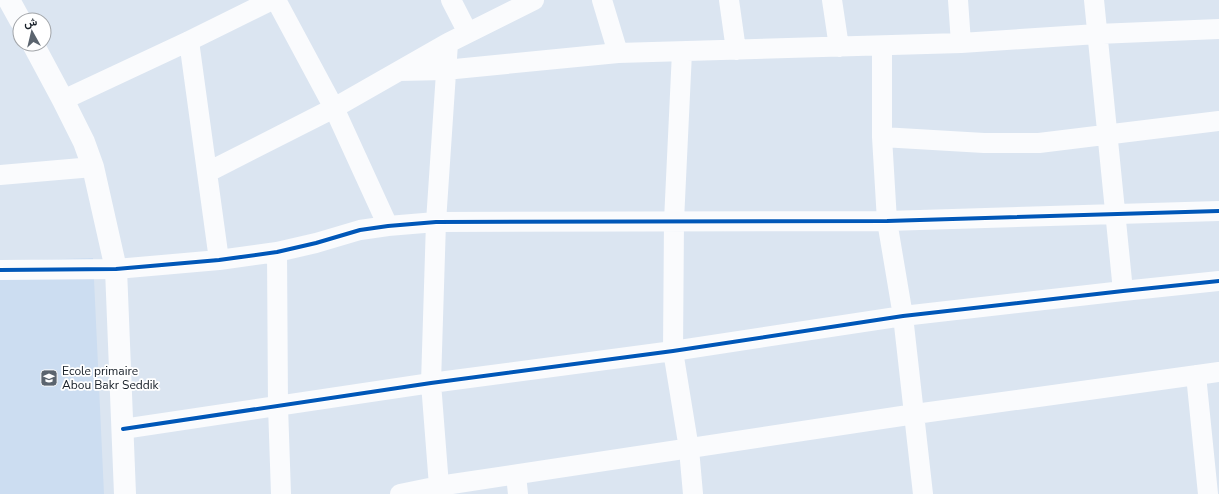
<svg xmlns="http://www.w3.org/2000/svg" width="1219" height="494" viewBox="0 0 1219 494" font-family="'Nunito Sans',Vazirmatn,sans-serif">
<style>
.built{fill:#ccddf1}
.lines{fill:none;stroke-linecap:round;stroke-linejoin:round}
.minor{stroke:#fafbfd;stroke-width:20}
.tertiary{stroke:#fafbfd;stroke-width:22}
.cycleway-casing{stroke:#fff;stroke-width:6}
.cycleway{stroke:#0057b8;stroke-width:4}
.labels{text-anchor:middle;stroke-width:3.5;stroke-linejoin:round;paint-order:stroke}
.poi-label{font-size:12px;fill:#161e27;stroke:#fff;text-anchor:start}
</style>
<rect width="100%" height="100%" fill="#dbe5f1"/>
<path class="built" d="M93 258 104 494H0V261Z"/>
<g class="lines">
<path class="minor" d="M276 0 334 108 388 226
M451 0 468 33
M602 0 618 53
M729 0 736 50
M832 0 839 47
M958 0 961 43
M1094 0 1123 291
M189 41 219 260
M882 46V137L887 221 903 316 923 494
M682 52 674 221 673 351 689 449 693 494
M399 71 445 70 618 53 961 43 1097 34 1219 29
M63 100 189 41 272 0
M882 137 984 143H1039L1219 121
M208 172 334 108 448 43 534 0
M0 175 93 167
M277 252 278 406 281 494
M0 270 116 269 219 260 277 252 316 243 360 230 388 226 436 222 887 221 1219 211
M1196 375 1208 494
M123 429 431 383 673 351 903 316 1123 291 1219 281
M516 475 518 494
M439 486 431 383 436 222 448 43
M400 494 439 486 915 414 1219 372"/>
<path class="tertiary" d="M9 0 20 20
M33 44 63 100 84 142 93 167 116 269 125 494"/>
<g class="cycleway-casing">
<path id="cycleway" d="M0 270 116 269 219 260 277 252 316 243 360 230 388 226 436 222 887 221 1219 211
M123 429 431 383 673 351 903 316 1123 291 1219 281"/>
</g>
<use href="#cycleway" class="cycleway"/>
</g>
<defs>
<g id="school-square" transform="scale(0.9)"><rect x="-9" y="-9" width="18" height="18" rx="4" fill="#5b646e" stroke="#fff"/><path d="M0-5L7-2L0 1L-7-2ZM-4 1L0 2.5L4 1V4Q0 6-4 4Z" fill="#fff"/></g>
</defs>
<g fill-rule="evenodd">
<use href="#school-square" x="49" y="378"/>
</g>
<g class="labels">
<g class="poi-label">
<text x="62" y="375">Ecole primaire<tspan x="62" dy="14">Abou Bakr Seddik</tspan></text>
</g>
</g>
<g transform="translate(32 32) rotate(352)"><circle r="19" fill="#ffffff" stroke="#a2a5a9"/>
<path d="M0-3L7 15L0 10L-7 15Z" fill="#5b646e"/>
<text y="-6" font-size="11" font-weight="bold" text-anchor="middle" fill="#161e27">ش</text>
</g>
</svg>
